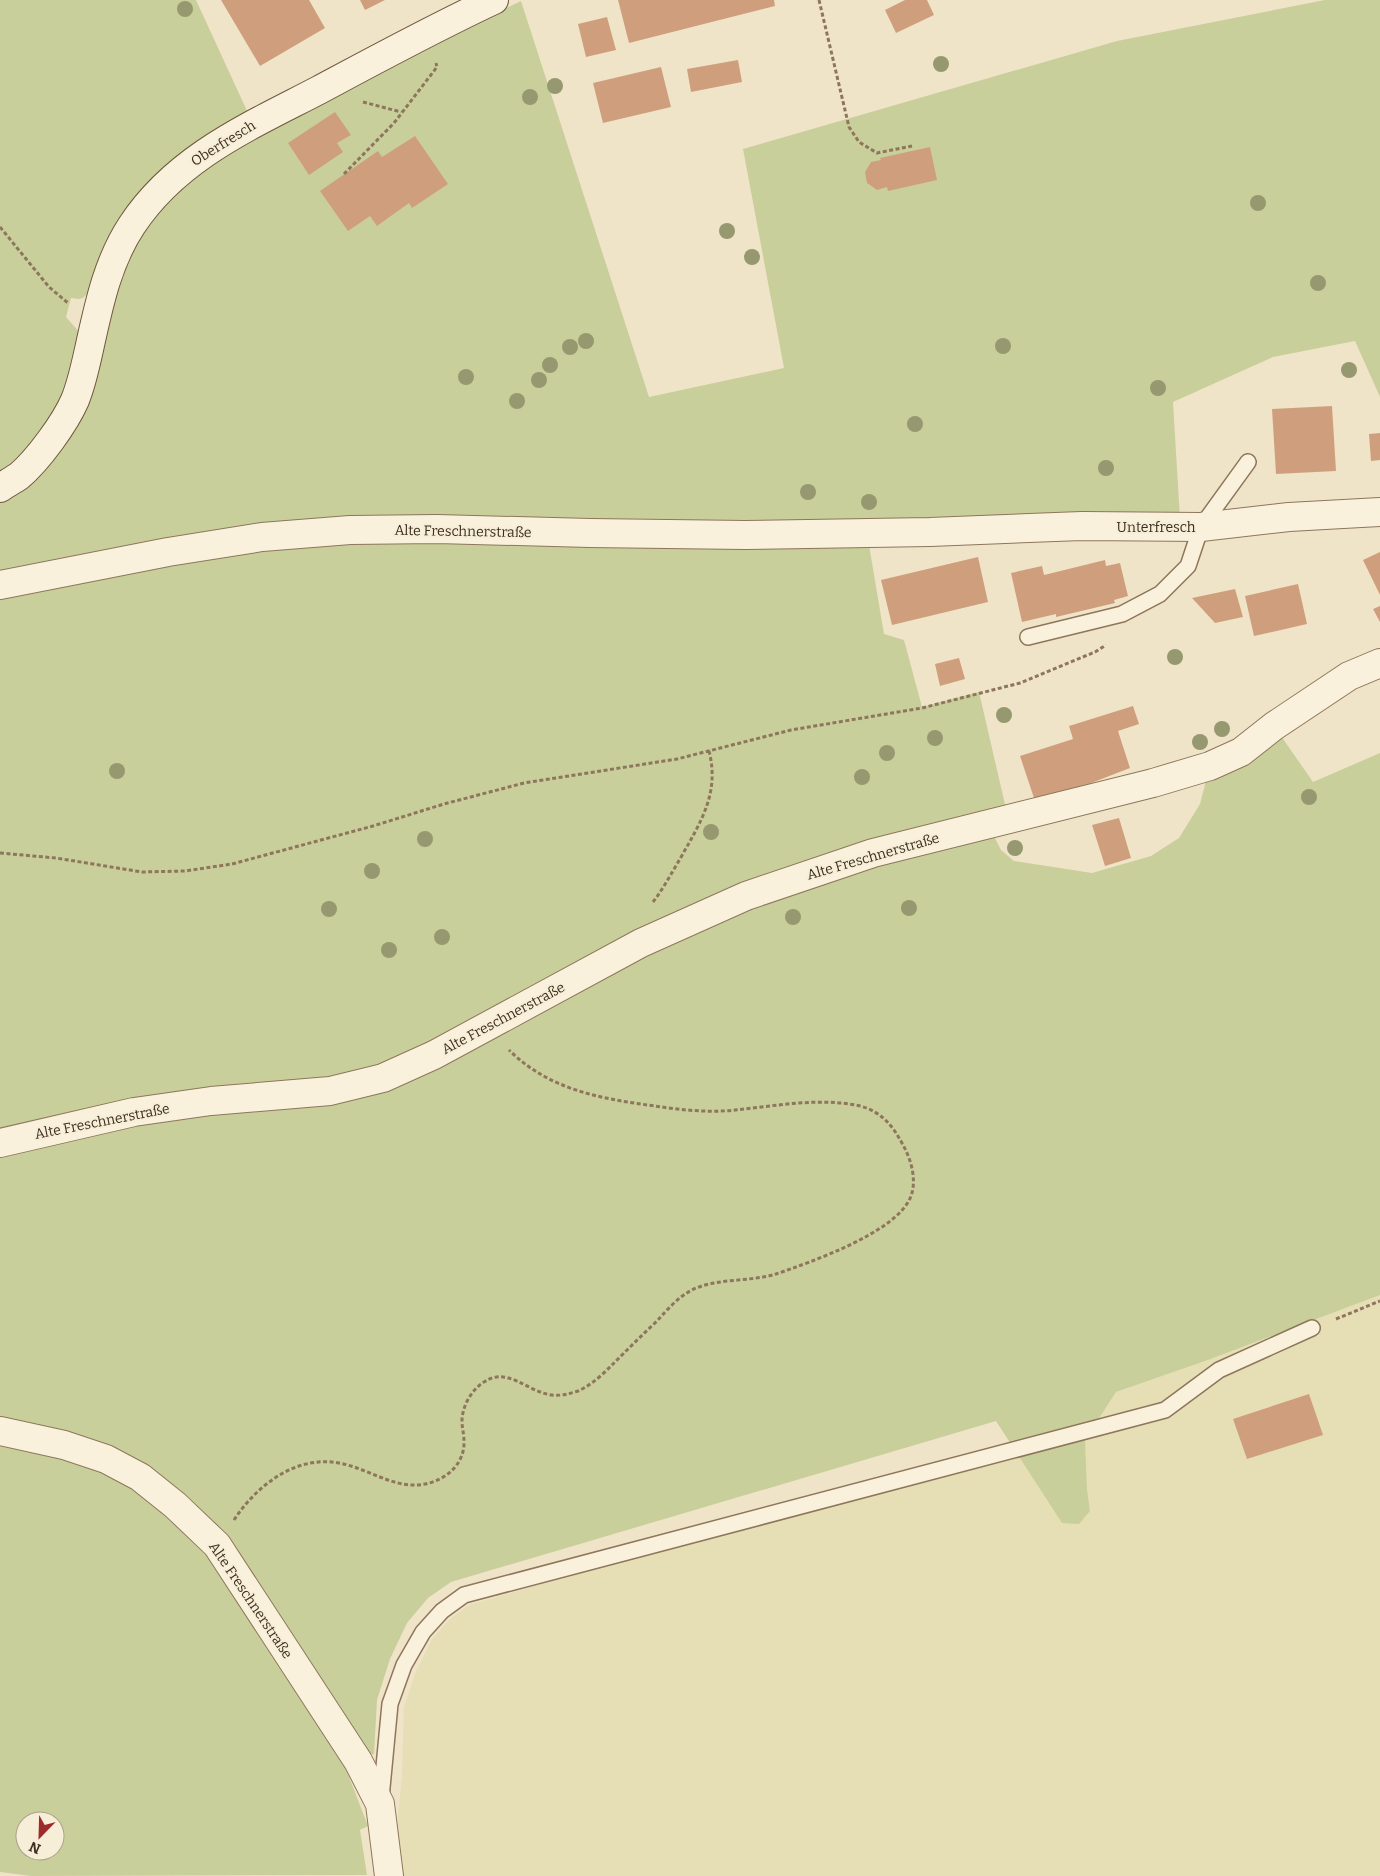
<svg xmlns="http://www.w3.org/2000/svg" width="1380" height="1876" viewBox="0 0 1380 1876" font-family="Bitter,serif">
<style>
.farmland{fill:#e6deb5}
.green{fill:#c9cf9b;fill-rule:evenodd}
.building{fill:#cf9f7d}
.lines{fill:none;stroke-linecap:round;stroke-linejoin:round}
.lane-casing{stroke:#8d765c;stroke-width:18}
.street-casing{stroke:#8d765c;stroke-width:30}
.secondary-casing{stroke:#6f573f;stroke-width:30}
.path{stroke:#8d765c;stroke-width:3;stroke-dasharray:4 2.5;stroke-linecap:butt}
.lane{stroke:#faf1dc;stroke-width:15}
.street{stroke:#faf1dc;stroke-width:28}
.secondary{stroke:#faf1dc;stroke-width:28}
.tree{fill:#96986f}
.labels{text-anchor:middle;stroke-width:4;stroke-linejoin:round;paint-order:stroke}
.street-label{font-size:14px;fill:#3d2e20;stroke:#f7eed8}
</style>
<rect width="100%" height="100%" fill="#f0e4c8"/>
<path class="farmland" d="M1380 1295V1876H403L397 1827 402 1775 404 1707 416 1671 432 1639 450 1619 469 1605 1014 1448 1036 1480 1090 1511 1087 1489 1085 1440 1116 1392 1208 1360Z"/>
<path class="green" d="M0 0H196L248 113C198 141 151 170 120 219 114 230 108 242 102 253 98 264 93 289 85 296 81 300 77 299 71 298L66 317 80 333C75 353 72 375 64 393 51 423 27 452 0 471Z
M1325 0H1380V397L1355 341 1273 357 1173 402 1180 519 990 523 436 522 0 579V503L30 484 117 289C131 249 151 213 183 185 195 175 208 166 221 156L475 23 521 1 649 397 784 368 743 149 1117 41Z
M437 538 592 542 869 545 884 634 904 640 922 707 979 692 1007 813 872 846 744 890 636 939 377 1072 307 1086 345 1101 389 1087 440 1063 646 950 705 923 799 885 877 860 992 832 1001 850 1014 861 1092 873 1151 856 1179 838 1200 804 1207 777 1244 760 1279 733 1313 782 1380 753V1295L1208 1360 1116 1392 1085 1440 1087 1489 1090 1511 1079 1524 1062 1523 996 1421 451 1582 428 1598 407 1623 390 1659 377 1700 374 1754 367 1755 281 1630 225 1542 180 1499 145 1470 108 1451 66 1436 0 1422V594L97 575 261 547 350 540Z
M0 1439 62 1454 134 1485 210 1554 269 1643 346 1769 368 1826 360 1830 367 1875 31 1876 0 1872ZM25 1821H55V1851H25Z"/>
<path class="building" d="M221 0H309L325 28 260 66Z
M360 0H385L365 10Z
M618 0H774L775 6 629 43Z
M905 0H927L934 15 896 33 885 10Z
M607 17 616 50 586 57 578 24Z
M738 60 742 82 691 92 687 69Z
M661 67 671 107 603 123 593 83Z
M335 112 351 135 337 143 343 152 309 175 288 143Z
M415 136 448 184 412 208 409 203 377 226 370 216 348 231 320 191 378 151 382 157Z
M930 147 937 180 888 191 887 187 877 190 867 183 865 172 871 162 881 160 880 158Z
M1332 406 1336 471 1276 474 1272 409Z
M1380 433V460L1371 461 1369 434Z
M1380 552V595L1363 560Z
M978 557 988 602 892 625 881 580Z
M1105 560 1106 566 1120 563 1128 596 1114 600 1115 603 1056 617V614L1022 622 1011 573 1042 566 1044 575Z
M1298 584 1307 624 1254 636 1245 596Z
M1235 589 1243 617 1215 623 1192 598Z
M1380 606V622L1373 609Z
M959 658 965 679 940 686 935 664Z
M1133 706 1139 724 1118 731 1130 768 1086 785 1088 788 1036 804 1020 756 1073 739 1069 726Z
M1119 818 1131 858 1105 866 1092 825Z
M1309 1394 1323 1435 1247 1459 1233 1419Z"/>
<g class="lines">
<g class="lane-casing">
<path id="lane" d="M1028 637 1122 614 1160 594 1188 566 1201 527 1248 462
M381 1798 390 1704 404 1665 423 1632 442 1611 464 1595 1165 1410 1219 1370 1312 1328"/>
</g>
<g class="street-casing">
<path id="street" d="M0 585 168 552 262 537 350 530 437 529 590 533 745 535 930 532 1082 526 1201 527 1289 517 1380 512
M0 1143 134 1112 211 1101 330 1091 383 1078 434 1055 641 943 746 896 873 853 1153 783 1210 766 1241 752 1274 726 1349 676 1380 663
M0 1431 64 1445 106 1459 140 1477 175 1505 217 1545 358 1761 380 1804 389 1876"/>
</g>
<g class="secondary-casing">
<path id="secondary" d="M0 488C6 484 13 480 19 476 38 460 65 423 75 400 82 383 86 363 90 345 99 304 108 261 132 225 177 157 250 126 319 90 377 59 434 28 494 0"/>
</g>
<path class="path" d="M819 0 849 127 859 142 877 153 912 146
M363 102 401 112
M344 174 394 123 437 67 436 63
M0 227 49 287 68 303
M0 853 56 858 142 872 185 871 232 864 373 826 444 804 524 783 677 759 791 730 922 708 1020 683 1095 652 1106 645
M653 902C663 889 671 874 680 859 700 823 720 794 709 751
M1336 1319 1380 1301
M234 1520C257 1485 296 1455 339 1463 372 1469 401 1495 435 1481 452 1475 465 1459 464 1441 464 1434 462 1428 462 1421 462 1407 471 1390 484 1382 508 1366 527 1392 552 1395 561 1396 569 1394 578 1391 592 1385 604 1373 614 1363 628 1349 642 1335 657 1321 667 1310 678 1297 692 1290 715 1278 750 1282 776 1274 811 1262 898 1232 911 1196 917 1180 911 1159 903 1145 893 1126 882 1112 860 1106 820 1097 775 1106 735 1110 709 1113 681 1110 655 1106 602 1099 549 1090 509 1050"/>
<use href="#lane" class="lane"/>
<use href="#street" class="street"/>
<use href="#secondary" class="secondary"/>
</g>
<g class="tree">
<circle cx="185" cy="9" r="8"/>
<circle cx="941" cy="64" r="8"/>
<circle cx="555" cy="86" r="8"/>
<circle cx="530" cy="97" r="8"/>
<circle cx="1258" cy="203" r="8"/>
<circle cx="727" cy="231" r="8"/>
<circle cx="752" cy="257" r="8"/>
<circle cx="1318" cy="283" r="8"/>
<circle cx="586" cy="341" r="8"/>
<circle cx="1003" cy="346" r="8"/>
<circle cx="570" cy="347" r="8"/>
<circle cx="550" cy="365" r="8"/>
<circle cx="1349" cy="370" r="8"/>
<circle cx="466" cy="377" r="8"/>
<circle cx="539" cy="380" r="8"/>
<circle cx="1158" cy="388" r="8"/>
<circle cx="517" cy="401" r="8"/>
<circle cx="915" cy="424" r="8"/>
<circle cx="1106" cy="468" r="8"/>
<circle cx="808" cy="492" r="8"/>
<circle cx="869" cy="502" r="8"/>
<circle cx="1175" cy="657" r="8"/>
<circle cx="1004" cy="715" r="8"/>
<circle cx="1222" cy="729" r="8"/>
<circle cx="935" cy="738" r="8"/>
<circle cx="1200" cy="742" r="8"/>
<circle cx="887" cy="753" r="8"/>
<circle cx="117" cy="771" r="8"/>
<circle cx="862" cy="777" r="8"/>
<circle cx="1309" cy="797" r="8"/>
<circle cx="711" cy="832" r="8"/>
<circle cx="425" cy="839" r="8"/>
<circle cx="1015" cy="848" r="8"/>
<circle cx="372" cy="871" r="8"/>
<circle cx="909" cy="908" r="8"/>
<circle cx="329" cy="909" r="8"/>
<circle cx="793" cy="917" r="8"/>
<circle cx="442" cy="937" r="8"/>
<circle cx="389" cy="950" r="8"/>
</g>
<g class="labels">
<g class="street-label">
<text transform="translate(223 143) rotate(-32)" y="5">Oberfresch</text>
<text x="1156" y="532">Unterfresch</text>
<text transform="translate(463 531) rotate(1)" y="5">Alte Freschnerstraße</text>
<text transform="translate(873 856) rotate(-16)" y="5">Alte Freschnerstraße</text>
<text transform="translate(503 1018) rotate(-28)" y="5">Alte Freschnerstraße</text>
<text transform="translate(102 1121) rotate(-11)" y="5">Alte Freschnerstraße</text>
<text transform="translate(251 1600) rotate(56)" y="5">Alte Freschnerstraße</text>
</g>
</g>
<g transform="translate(40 1836) rotate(203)"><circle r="24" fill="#f7eed8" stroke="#ada18e"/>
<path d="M0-4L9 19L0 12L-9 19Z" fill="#9e2a2b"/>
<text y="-8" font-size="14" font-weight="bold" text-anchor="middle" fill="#3d2e20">N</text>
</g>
</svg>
